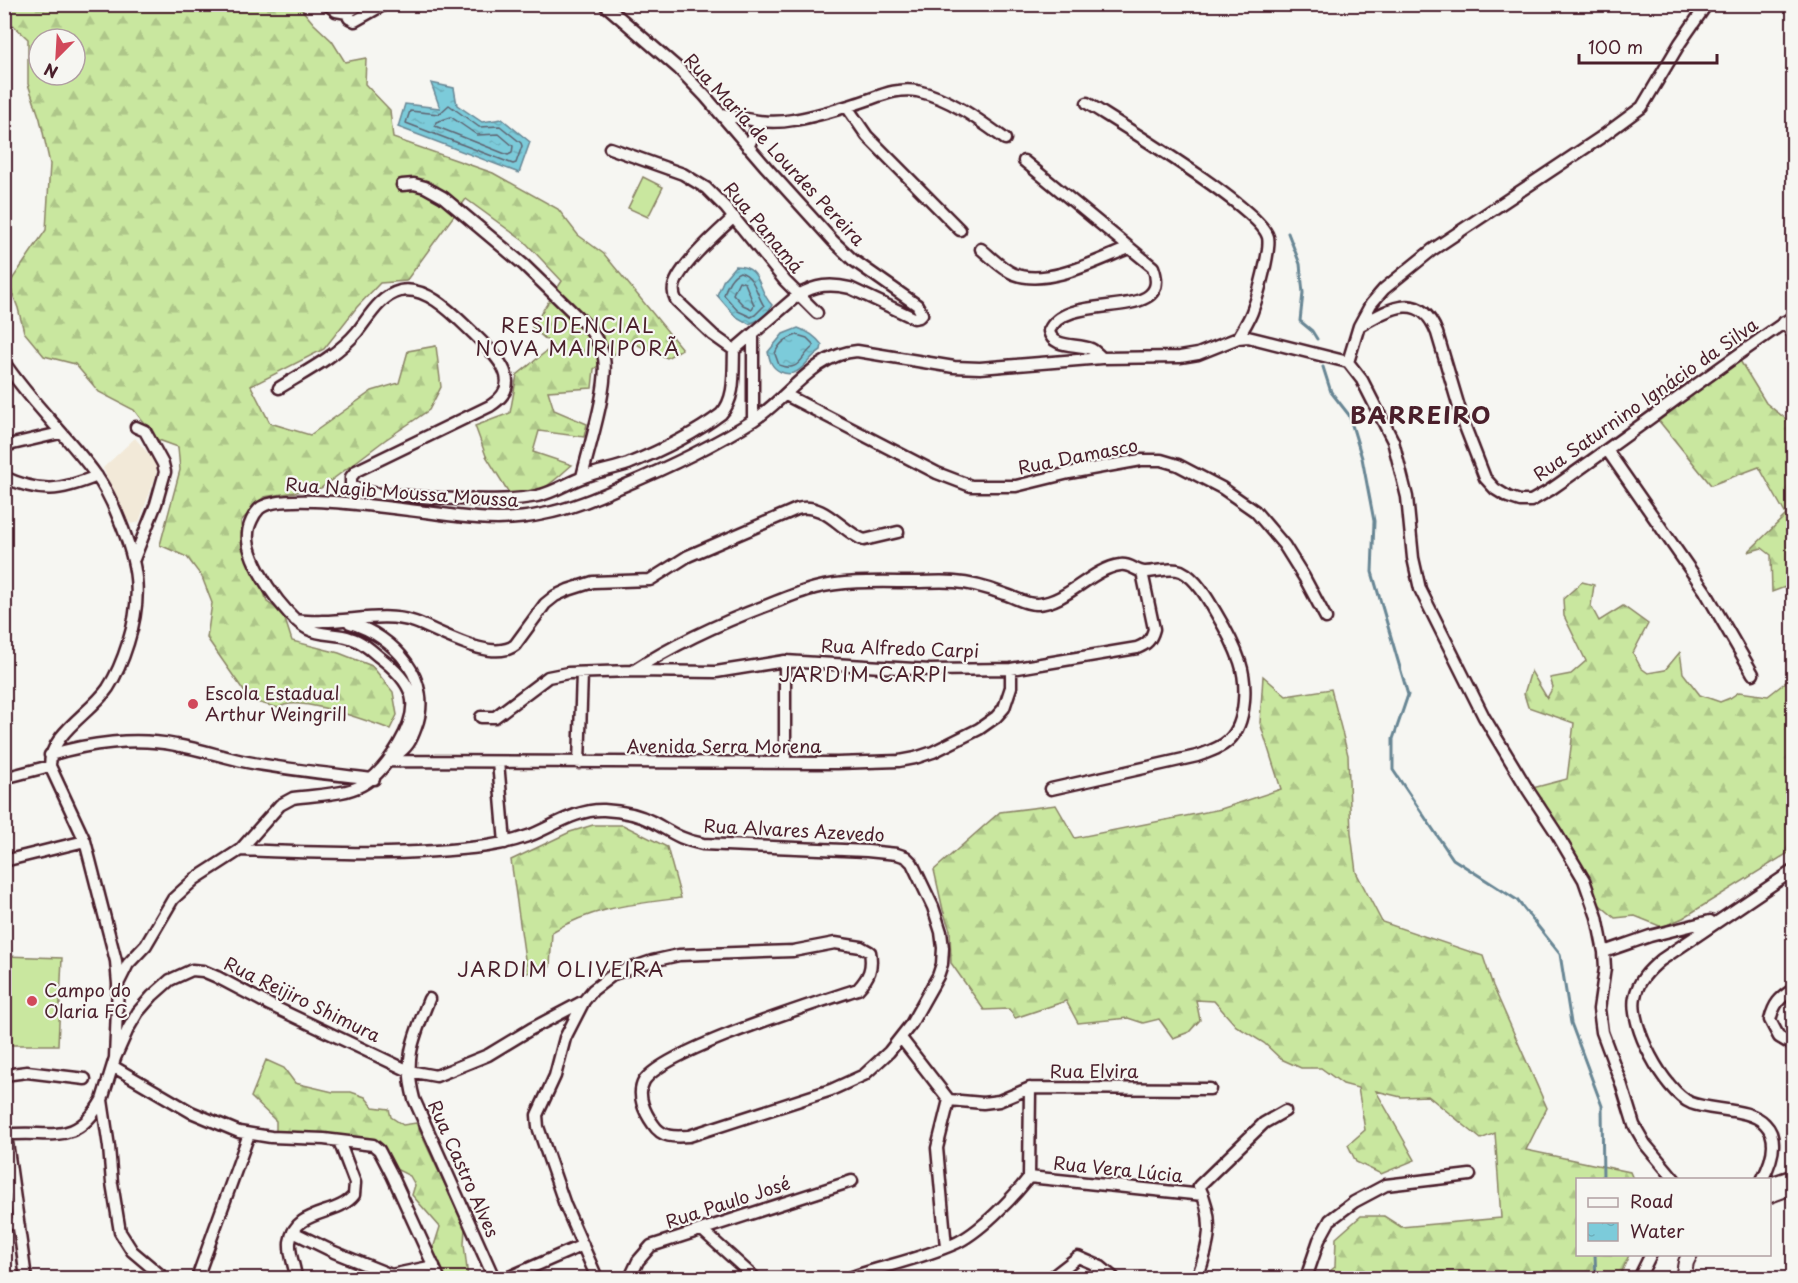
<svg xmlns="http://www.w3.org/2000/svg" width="1798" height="1283" viewBox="0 0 1798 1283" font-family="'Playpen Sans',sans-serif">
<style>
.built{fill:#f2e9d8}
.grass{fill:#c9e79f;stroke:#8a8365;stroke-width:1.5}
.forest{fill:url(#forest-firs);stroke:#8a8365;stroke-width:1.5;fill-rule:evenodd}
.water{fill:url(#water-ripples);stroke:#688694;stroke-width:1.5}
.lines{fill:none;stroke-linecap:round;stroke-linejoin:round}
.shore{stroke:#5e6471;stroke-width:1.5}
.stream{stroke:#688694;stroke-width:3}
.minor-casing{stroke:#4a1f2b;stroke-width:15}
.major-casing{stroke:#4a1f2b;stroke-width:18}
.minor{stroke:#f6f6f2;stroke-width:10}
.major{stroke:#f6f6f2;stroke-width:14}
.poi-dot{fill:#d1495b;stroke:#f6f6f2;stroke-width:2}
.labels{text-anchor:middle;stroke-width:4.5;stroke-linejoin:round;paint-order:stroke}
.street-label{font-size:18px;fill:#4a1f2b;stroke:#f6f6f2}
.poi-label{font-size:18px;fill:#4a1f2b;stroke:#f6f6f2;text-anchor:start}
.neighbourhood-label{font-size:20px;letter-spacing:1.5px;fill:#4a1f2b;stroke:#f6f6f2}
.district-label{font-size:24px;font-weight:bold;letter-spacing:1.5px;fill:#4a1f2b;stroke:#f6f6f2}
</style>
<defs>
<pattern id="forest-firs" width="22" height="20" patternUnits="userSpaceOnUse" patternTransform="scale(1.5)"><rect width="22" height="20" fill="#c9e79f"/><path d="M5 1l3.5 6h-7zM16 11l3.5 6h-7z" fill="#aec689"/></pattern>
<pattern id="water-ripples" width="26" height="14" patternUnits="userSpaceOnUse" patternTransform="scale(1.5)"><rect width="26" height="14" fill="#7ccbda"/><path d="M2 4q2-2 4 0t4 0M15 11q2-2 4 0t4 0" fill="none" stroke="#6daebb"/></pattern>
</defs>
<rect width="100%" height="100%" fill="#f6f6f2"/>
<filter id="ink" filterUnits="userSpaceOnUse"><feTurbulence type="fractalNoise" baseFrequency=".0167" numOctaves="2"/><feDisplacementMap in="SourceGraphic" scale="12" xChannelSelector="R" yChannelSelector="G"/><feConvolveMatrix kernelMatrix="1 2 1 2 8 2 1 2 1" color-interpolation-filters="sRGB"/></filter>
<g filter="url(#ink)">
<path class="built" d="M135 438 157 464 156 476 139 522 132 524 125 519 103 468Z"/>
<path class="grass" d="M643 177 663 187 648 217 628 208Z
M5 956 62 958 58 1045H5Z"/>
<path class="forest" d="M4 5H298L314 24 332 41 345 62 366 58 365 84 390 110 393 138 493 173 558 209 578 235 604 254 682 349 667 358 631 342 594 369 592 388 548 391 554 410 587 424 584 437 539 431 533 452 572 465C547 486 544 495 509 493L486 456 475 426 510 413 517 375 553 346 532 327 562 281 525 242 466 199 406 281 380 283 357 307 324 349 251 386 270 423 310 435 372 391 399 383 408 351 436 346 441 387 429 410 385 440 321 488 264 497 241 521 242 548 259 576 267 602 283 613 292 641 339 653 372 666 393 692 397 715 390 729C369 722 295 693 279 708L248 700V697L207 638 212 603 202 577 187 557 160 545 180 470 178 447 156 439 134 410 99 392 75 364 44 356 24 332 18 308 9 284 46 230 50 164 40 119 28 84V39L10 22ZM39 39H75V75H39Z
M1739 359 1766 403 1787 420 1794 444 1793 592 1785 587 1772 592 1771 555 1762 548 1748 552 1786 515 1759 467 1711 485 1659 421Z
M1582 582 1594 585 1591 606 1599 621 1623 606 1648 624 1633 653 1641 668 1648 673 1665 670 1680 652 1683 673 1700 695 1720 702 1730 698 1739 692 1768 696 1791 678 1793 667V850L1683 918 1662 927 1635 916 1615 918 1600 905 1576 858 1529 789 1567 779 1574 723 1528 707 1524 694 1531 671 1547 698 1553 687 1550 678 1571 674 1586 661 1564 616 1563 599Z
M1263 676 1286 696 1331 689 1348 755 1351 833 1356 872 1382 922 1483 956 1493 986 1547 1108 1526 1150 1630 1172 1633 1179 1578 1180V1254L1629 1255 1619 1278H1321L1335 1267 1336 1238 1361 1216H1384L1401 1227 1501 1218 1495 1133 1481 1139 1428 1096 1401 1097 1376 1091 1415 1160 1381 1174 1356 1162 1348 1145 1365 1130 1358 1088 1343 1084 1321 1068H1301L1281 1059 1264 1043 1236 1026 1214 1001 1196 1000 1200 1020 1189 1032 1173 1038 1159 1019 1143 1023 1128 1018 1078 1023 1066 1001 1015 1018 1009 1009 984 1010 951 963 950 930 943 910 934 870 1000 812 1056 805 1075 838 1221 809 1281 789 1260 723Z
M593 825H623L667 847 681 898C634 904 593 907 552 932L550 967 527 973 511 860 570 832Z
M266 1060 284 1068 295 1083 333 1092H351L365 1097 373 1107 389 1109 391 1117 403 1125 416 1123 465 1228 464 1244 468 1278H442L431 1255 440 1227 412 1195 415 1185 410 1176 398 1170 393 1172 379 1149 276 1134V1121L251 1097Z"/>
<path class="water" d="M431 83 454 88 457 105 482 122 502 119 530 142 519 173 398 127 405 104 440 108Z
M735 266C763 266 756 289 772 305 767 316 759 321 749 324L735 316 717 295 724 279Z
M798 328C809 332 815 336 822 345L821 350C807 358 800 380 781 372 772 368 770 362 768 352L783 334Z"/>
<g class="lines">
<path class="shore" d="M449 105 479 127 500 126 521 143 522 146 516 163 513 164 406 123 410 111 439 114Z
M451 117 477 135 499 134 513 146 512 153 508 155 435 126 436 122Z
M740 272C755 276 756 294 764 306L755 315 751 317 738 311 724 295C726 286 732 275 740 272Z
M739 281 745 283 754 305 752 309 743 305 733 294Z
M797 335 807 338 813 344V347C800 357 800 373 779 365L775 354C778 344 787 338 797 335Z"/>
<path class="stream" d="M1288 233 1300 264 1303 293 1300 321 1312 331 1317 339
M1323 367 1331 392 1349 415 1362 458 1374 521 1372 572 1408 695 1393 739V770L1453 859 1517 900 1560 954 1571 1023 1602 1106 1603 1180
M1595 1254 1596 1278"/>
<g class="minor-casing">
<path id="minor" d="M327 4 336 11 347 13 349 18 355 21 385 4
M347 13 361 4
M1087 103C1118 123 1260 208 1268 237 1271 249 1258 296 1253 309 1250 319 1243 329 1238 338
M847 107 867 136 960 230
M721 114C745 119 769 125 793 120 814 117 835 110 855 104 876 98 895 87 917 91 950 98 979 120 1005 139
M748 147 760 122
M610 148 683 174 706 188 726 208 785 281 817 313
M1024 161 1153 267C1175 326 1067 288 1049 331 1053 349 1077 343 1091 349 1095 351 1098 354 1102 358
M402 185 414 184 425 187 443 197 524 265 589 328C595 337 602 347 604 358 609 386 589 447 582 477
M734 217C718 232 678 267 674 287 673 292 674 296 676 300L713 335 734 350
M981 249C991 257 1002 269 1014 274 1048 287 1098 260 1129 248
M1784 322 1794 335
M1359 326C1389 309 1420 289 1437 333L1464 424 1485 478 1495 489 1508 497 1520 501H1531L1550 490C1632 433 1711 372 1794 316
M4 362C31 403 68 436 96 475 106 489 113 504 119 519 138 564 143 596 128 643 123 659 117 674 108 688 90 714 50 733 50 766L85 841 116 961 118 984 115 1058 102 1100 109 1147 112 1183 120 1232 132 1251 164 1278
M1348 362 1362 380 1393 441 1407 497 1413 558 1420 589 1484 717 1528 790 1555 831 1584 880 1597 917 1604 952 1605 968 1599 1009 1602 1032 1621 1083 1634 1125 1645 1144 1675 1180
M1348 362 1359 326 1371 304 1384 289 1432 250 1600 138 1642 107 1680 43 1707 4
M279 388C305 372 337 356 357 332 369 317 380 296 400 291 427 285 455 316 473 333 493 353 528 382 490 406L356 471 351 477V485C366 496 392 494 409 496 445 499 503 503 537 496 556 492 568 482 584 477 598 471 614 469 628 464 660 451 693 435 721 414 736 398 733 372 734 350L798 295C816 285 830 283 850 288L914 318 919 317 922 314 917 305 853 260 833 241 766 167 705 96 679 69 604 4
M786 395 937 473 971 486H1016L1069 473 1141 460H1161L1178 465 1222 488 1255 511 1284 545 1304 577 1326 618
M753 420V336
M4 446 60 433
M1607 450 1705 591 1753 674
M4 477C41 494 60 491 97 476
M134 559 156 504 165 472 163 464 145 431 136 427
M295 620C305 621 314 622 323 621 353 621 387 612 415 622 440 631 492 663 515 645L545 604 555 596 568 590 593 582 650 580 688 556 797 509C824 501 842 532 864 540L898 532
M350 623C394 636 434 680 416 727 411 741 408 747 395 756
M633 671C676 643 720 623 768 605 783 599 799 592 815 588 847 580 882 582 914 582 928 582 942 581 955 582 972 583 988 588 1004 594 1015 597 1026 605 1038 604 1068 602 1091 569 1120 565 1130 563 1136 572 1145 572 1156 572 1171 567 1181 571 1196 578 1208 599 1216 613 1225 628 1234 644 1240 662 1247 683 1247 723 1229 740 1221 748 1208 752 1197 756L1051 789
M481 717H495L548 677 568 673 633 671 716 672 785 661 930 670 1011 669 1137 648C1147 644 1151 640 1154 629L1142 572
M50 755C89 743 135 737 176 745 200 749 223 757 247 762 289 770 331 774 374 779
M389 761 837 763 899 761 915 758 933 752 979 729 996 717 1004 708 1011 687V669
M498 762 505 843
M579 763 582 673
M785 763V661
M4 778 50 766
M4 861 85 841
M1604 952 1650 936 1710 921
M118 984 128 964 146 945 173 899 195 879 240 850 280 805 293 798C348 791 368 797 399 744 423 704 414 683 378 656 370 649 361 641 350 638 336 633 322 636 308 629 285 617 245 560 248 534 248 526 254 514 259 509 281 487 441 516 477 518 500 520 521 519 543 514 570 509 596 498 621 487 667 468 711 447 754 420 788 398 814 354 857 351L954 367 980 368 1102 358 1180 357 1198 354 1238 338 1248 337 1348 362
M1794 989C1779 998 1774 1004 1770 1020L1779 1037 1794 1046
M429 999C414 1037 403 1058 414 1099L494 1278
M584 1001 565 1038 555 1076 537 1115 538 1127 565 1205 597 1278
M901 1038 949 1100 937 1148 946 1247
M115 1058 128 1029 138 1012 152 996 170 980 192 970 203 971 217 977 270 1005 409 1071 436 1076 488 1055 531 1029 584 1001 593 990 614 974 652 961 679 955 793 951 835 943 861 947 870 952C873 968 869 977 858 989 817 1003 664 1050 644 1081 636 1095 645 1113 653 1124 662 1138 674 1137 689 1136L831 1090 864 1075 889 1052 911 1024 938 976 942 964 943 948 941 932 933 907 912 863 906 857 897 854 867 851 703 844C681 840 671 832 653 822 638 814 622 811 604 810 578 809 555 825 531 835 517 840 502 844 487 846 405 857 322 853 240 850
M114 1067 191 1112 239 1132 271 1137 324 1139 373 1145 379 1150 392 1175 439 1278
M4 1075 27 1072 85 1079
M949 1100 983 1103 999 1101 1030 1088 1210 1089
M4 1135C49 1129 74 1149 102 1100
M6 1135 26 1278
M1029 1177 1203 1195
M1029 1177 1030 1088
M1762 1180C1771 1163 1780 1139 1765 1124 1751 1108 1711 1111 1691 1103 1664 1091 1629 1025 1635 997 1638 981 1649 970 1661 960L1794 870
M1770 1183 1794 1175
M4 1221 19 1226
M702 1230 755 1278
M293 1232 334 1252 391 1275 434 1266
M197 1278 249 1134
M296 1278C295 1266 289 1255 290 1242 295 1208 337 1217 354 1195L355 1183 339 1141
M507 1278 583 1245
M630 1278 638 1261 651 1246 852 1181
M849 1278C883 1266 920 1259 954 1244 978 1234 1013 1198 1029 1177
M1051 1278 1078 1257 1101 1267 1114 1278
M1096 1278 1097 1265
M1197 1278C1210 1244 1215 1220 1199 1186L1264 1123 1285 1111
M1306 1278 1319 1240 1330 1220 1354 1202 1386 1185 1470 1175
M1639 1278 1651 1254"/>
</g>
<g class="major-casing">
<path id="major" d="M1770 1195 1794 1186
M1683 1278 1686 1262 1690 1254"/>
</g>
<use href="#minor" class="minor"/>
<use href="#major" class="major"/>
</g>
</g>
<g class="poi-dot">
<circle cx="193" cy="704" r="6"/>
<circle cx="32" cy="1001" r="6"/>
</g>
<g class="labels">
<g class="street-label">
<text transform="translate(774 150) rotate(47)" y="6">Rua Maria de Lourdes Pereira</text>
<text transform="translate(763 228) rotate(50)" y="6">Rua Panamá</text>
<text transform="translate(1646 400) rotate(-35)" y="6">Rua Saturnino Ignácio da Silva</text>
<text transform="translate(1078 457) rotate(-11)" y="6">Rua Damasco</text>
<text transform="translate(402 493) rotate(4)" y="6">Rua Nagib Moussa Moussa</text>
<text transform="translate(900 649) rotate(2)" y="6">Rua Alfredo Carpi</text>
<text x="724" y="753">Avenida Serra Morena</text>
<text transform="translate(794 831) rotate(3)" y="6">Rua Alvares Azevedo</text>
<text transform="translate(302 1000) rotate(26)" y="6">Rua Reijiro Shimura</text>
<text x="1094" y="1078">Rua Elvira</text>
<text transform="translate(463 1169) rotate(66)" y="6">Rua Castro Alves</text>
<text transform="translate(1118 1170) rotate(6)" y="6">Rua Vera Lúcia</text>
<text transform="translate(728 1203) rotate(-18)" y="6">Rua Paulo José</text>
</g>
<g class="poi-label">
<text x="205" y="700">Escola Estadual<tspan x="205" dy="21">Arthur Weingrill</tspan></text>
<text x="44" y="997">Campo do<tspan x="44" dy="21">Olaria FC</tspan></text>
</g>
<g class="neighbourhood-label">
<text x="578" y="333">RESIDENCIAL<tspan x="578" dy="23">NOVA MAIRIPORÃ</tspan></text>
<text x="864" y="682">JARDIM CARPI</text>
<text x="561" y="977">JARDIM OLIVEIRA</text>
</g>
<g class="district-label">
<text x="1421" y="424">BARREIRO</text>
</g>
</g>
<rect width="1798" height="1283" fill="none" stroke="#f6f6f2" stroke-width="24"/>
<rect x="12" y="12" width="1774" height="1259" fill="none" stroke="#4a1f2b" stroke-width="2" filter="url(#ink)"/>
<rect x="1576" y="1178" width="195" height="78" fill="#f6f6f2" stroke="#b1a0a2" stroke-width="1.5"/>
<rect x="1588" y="1198" width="30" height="9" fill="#f6f6f2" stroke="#b1a0a2" stroke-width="1.5"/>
<text x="1630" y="1208" font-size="18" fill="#4a1f2b">Road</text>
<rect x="1588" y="1223" width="30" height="18" fill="url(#water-ripples)" stroke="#b1a0a2" stroke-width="1.5"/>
<text x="1630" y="1238" font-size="18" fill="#4a1f2b">Water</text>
<g transform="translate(57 57) rotate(204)"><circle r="28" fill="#f6f6f2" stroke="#b1a0a2" stroke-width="1.5"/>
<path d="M0-4.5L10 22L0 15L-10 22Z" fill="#d1495b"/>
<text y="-9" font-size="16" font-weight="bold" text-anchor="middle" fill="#4a1f2b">N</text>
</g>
<path d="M1579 54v9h138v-9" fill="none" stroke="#4a1f2b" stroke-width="3"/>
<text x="1588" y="54" font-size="18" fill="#4a1f2b" stroke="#f6f6f2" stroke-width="4.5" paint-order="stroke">100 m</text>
</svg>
